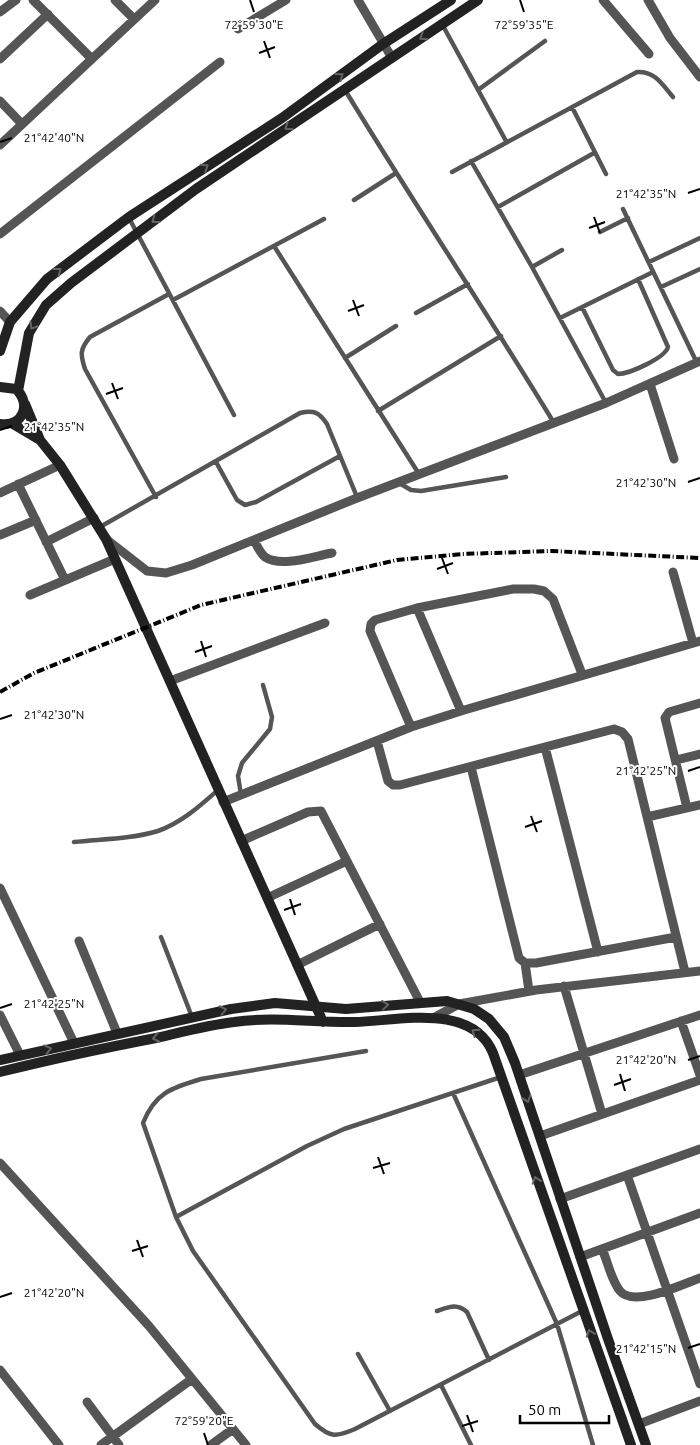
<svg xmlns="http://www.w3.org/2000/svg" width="700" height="1445" viewBox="0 0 700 1445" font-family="Ubuntu,sans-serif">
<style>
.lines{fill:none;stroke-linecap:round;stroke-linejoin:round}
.lane{stroke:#555;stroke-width:4.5}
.street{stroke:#555;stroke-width:9}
.secondary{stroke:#222;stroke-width:10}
.rail{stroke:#000;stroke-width:4;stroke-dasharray:8 2.5 1 2.5;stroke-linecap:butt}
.oneway{stroke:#646464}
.ticks{fill:none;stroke:#000;stroke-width:2}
.ticks-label{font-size:12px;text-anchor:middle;fill:#000;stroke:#fff;stroke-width:4;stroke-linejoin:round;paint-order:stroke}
</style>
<rect width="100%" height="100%" fill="#fff"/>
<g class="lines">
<path class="lane" d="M442 24 506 141
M345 90C413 202 486 311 554 423
M478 90 545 41
M572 107 606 174
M471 161 532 267 606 403
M452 172 637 72C655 71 662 84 673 97
M354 200 396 173
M498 207 594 153
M623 209 697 363
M129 218 234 415
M600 232 628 218
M274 246 419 474
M649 262 700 238
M532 267 562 250
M661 287 700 269
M173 300 324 219
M582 307 613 370 618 374C629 374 665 358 668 347L638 279
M416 313 468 284
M560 318 653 272
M345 358 396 326
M378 411 501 336
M216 462 237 500 245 505 256 502 340 456
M399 483 411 490 421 491 506 477
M156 497 85 369C80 354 80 349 90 337L169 294
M100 527 300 413C314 410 319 412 327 424L357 497
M241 795 238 776 242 763 270 729 272 717 263 685
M74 842C101 839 132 839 158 831 181 823 200 806 218 790
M161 937 192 1017
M366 1051 201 1079C171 1088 155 1093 143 1123L176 1217 193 1251 315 1424C331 1438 336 1437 355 1429L582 1311
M453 1093 557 1324 593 1445
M176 1217 307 1146 344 1129 501 1077
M437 1311C449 1307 457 1303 467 1312L489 1360
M358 1354 390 1411
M441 1385 471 1445"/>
<path class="street" d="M33 0 92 59
M115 0 134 19
M358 0 392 58
M603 0 649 54
M648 0 670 38 700 77
M0 12 16 0
M238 29 286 0
M0 59 48 14
M0 101 22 124
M0 145 155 0
M0 234 220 62
M0 311 10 322
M650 384 674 459
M18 484 65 580
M0 493 60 465
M0 535 36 520
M106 539 147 571 166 573 192 565 357 498 606 403 700 361
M254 540C257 546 260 553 265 557 281 568 314 556 332 553
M46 542 94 518
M673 572 693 643
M30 595 115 559
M417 608 461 711
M170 681 325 623
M411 727 370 631 371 624 375 620 417 608 513 589H534L544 591 553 599 582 674
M377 741 388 781 393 785H400L614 729 622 732 628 739 685 972
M545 747 598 952
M676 760 700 754
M471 767 519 958 525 963H536L676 937
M223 802 411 727 461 711 700 641
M687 808 665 718 669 712 700 703
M647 817 700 805
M241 841 308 812 321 811 420 1002
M0 888 74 1043
M267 898 347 861
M79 941 117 1033
M525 963 529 991
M297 965 380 924
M564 986 602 1114
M0 1015 20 1055
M435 1017 459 1004 536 990 700 971
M681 1021 700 1075
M519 1075 700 1015
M540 1136 700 1080
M0 1163 149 1326 246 1445
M627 1175 700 1384
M560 1199 700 1149
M602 1249C608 1262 611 1280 620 1291 634 1308 683 1284 700 1278
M580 1257 700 1213
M0 1370 59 1445
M87 1402 119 1445
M639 1424 700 1401
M101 1445 192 1379
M211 1445 233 1429"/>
<path class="secondary" d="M0 351 10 322 47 279 129 217 282 118 383 44 451 0
M0 387 16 389C32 404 23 427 0 424
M18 391 29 333 46 305 71 283 196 189 478 0
M25 404 40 440 60 465 106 539 323 1022
M13 424 40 440
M0 1060 231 1009 275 1003 346 1009 447 1001 474 1009 489 1019 504 1037 515 1063 608 1339 646 1445
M0 1072C52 1059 104 1048 156 1038 182 1032 208 1025 234 1022 274 1016 314 1023 355 1022 397 1021 472 1002 493 1053L631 1445"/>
<path class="rail" d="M0 692 34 673 201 605 397 560 462 554 551 551 700 558"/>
</g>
<defs><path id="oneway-chevron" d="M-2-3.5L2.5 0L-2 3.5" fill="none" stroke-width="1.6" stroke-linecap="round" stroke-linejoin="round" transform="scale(1.25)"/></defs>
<g class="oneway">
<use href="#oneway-chevron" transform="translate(423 37) rotate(146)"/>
<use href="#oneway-chevron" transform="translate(340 76) rotate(-36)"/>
<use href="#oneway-chevron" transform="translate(288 127) rotate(146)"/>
<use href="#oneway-chevron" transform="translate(205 167) rotate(-33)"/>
<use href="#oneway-chevron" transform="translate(155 220) rotate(143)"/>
<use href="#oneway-chevron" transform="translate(58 271) rotate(-37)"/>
<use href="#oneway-chevron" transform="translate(33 326) rotate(122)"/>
<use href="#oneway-chevron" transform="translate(385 1005) rotate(-6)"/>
<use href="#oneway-chevron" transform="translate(223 1010) rotate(-12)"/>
<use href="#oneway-chevron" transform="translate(475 1032) rotate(-145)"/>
<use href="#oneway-chevron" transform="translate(156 1038) rotate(168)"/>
<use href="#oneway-chevron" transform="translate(48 1049) rotate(-13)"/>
<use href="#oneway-chevron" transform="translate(527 1099) rotate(71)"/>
<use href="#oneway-chevron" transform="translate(536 1180) rotate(-109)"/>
<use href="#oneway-chevron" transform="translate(590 1333) rotate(-110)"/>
</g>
<path class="ticks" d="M250 0 254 12M520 0 524 12M264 41 270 58M259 53 275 47M0 142 12 138M688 193 700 189M594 217 600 233M589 228 605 222M353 300 359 316M348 311 364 305M112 383 118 399M106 394 123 388M0 430 12 426M688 482 700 478M442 558 448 574M437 569 453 563M201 641 206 657M195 652 212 646M0 719 12 715M688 771 700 767M531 816 537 832M525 827 542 821M290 899 295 915M284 910 301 904M0 1008 12 1004M688 1060 700 1056M620 1074 625 1091M614 1085 631 1079M378 1157 384 1174M373 1168 390 1163M137 1240 143 1257M132 1251 148 1246M0 1297 12 1293M688 1348 700 1344M467 1415 473 1432M462 1426 478 1421M204 1433 208 1445"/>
<g class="ticks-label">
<text x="254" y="29">72°59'30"E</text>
<text x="524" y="29">72°59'35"E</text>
<text x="54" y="142">21°42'40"N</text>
<text x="646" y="198">21°42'35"N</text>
<text x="54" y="431">21°42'35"N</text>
<text x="646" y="487">21°42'30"N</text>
<text x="54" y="719">21°42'30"N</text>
<text x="646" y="775">21°42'25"N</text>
<text x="54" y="1008">21°42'25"N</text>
<text x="646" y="1064">21°42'20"N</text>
<text x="54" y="1297">21°42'20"N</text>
<text x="646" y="1353">21°42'15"N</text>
<text x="204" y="1425">72°59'20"E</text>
</g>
<path d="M520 1415v8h89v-8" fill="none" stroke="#000000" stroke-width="2.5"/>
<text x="528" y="1415" font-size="15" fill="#000000" stroke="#ffffff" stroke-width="4" paint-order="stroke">50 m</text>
</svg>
